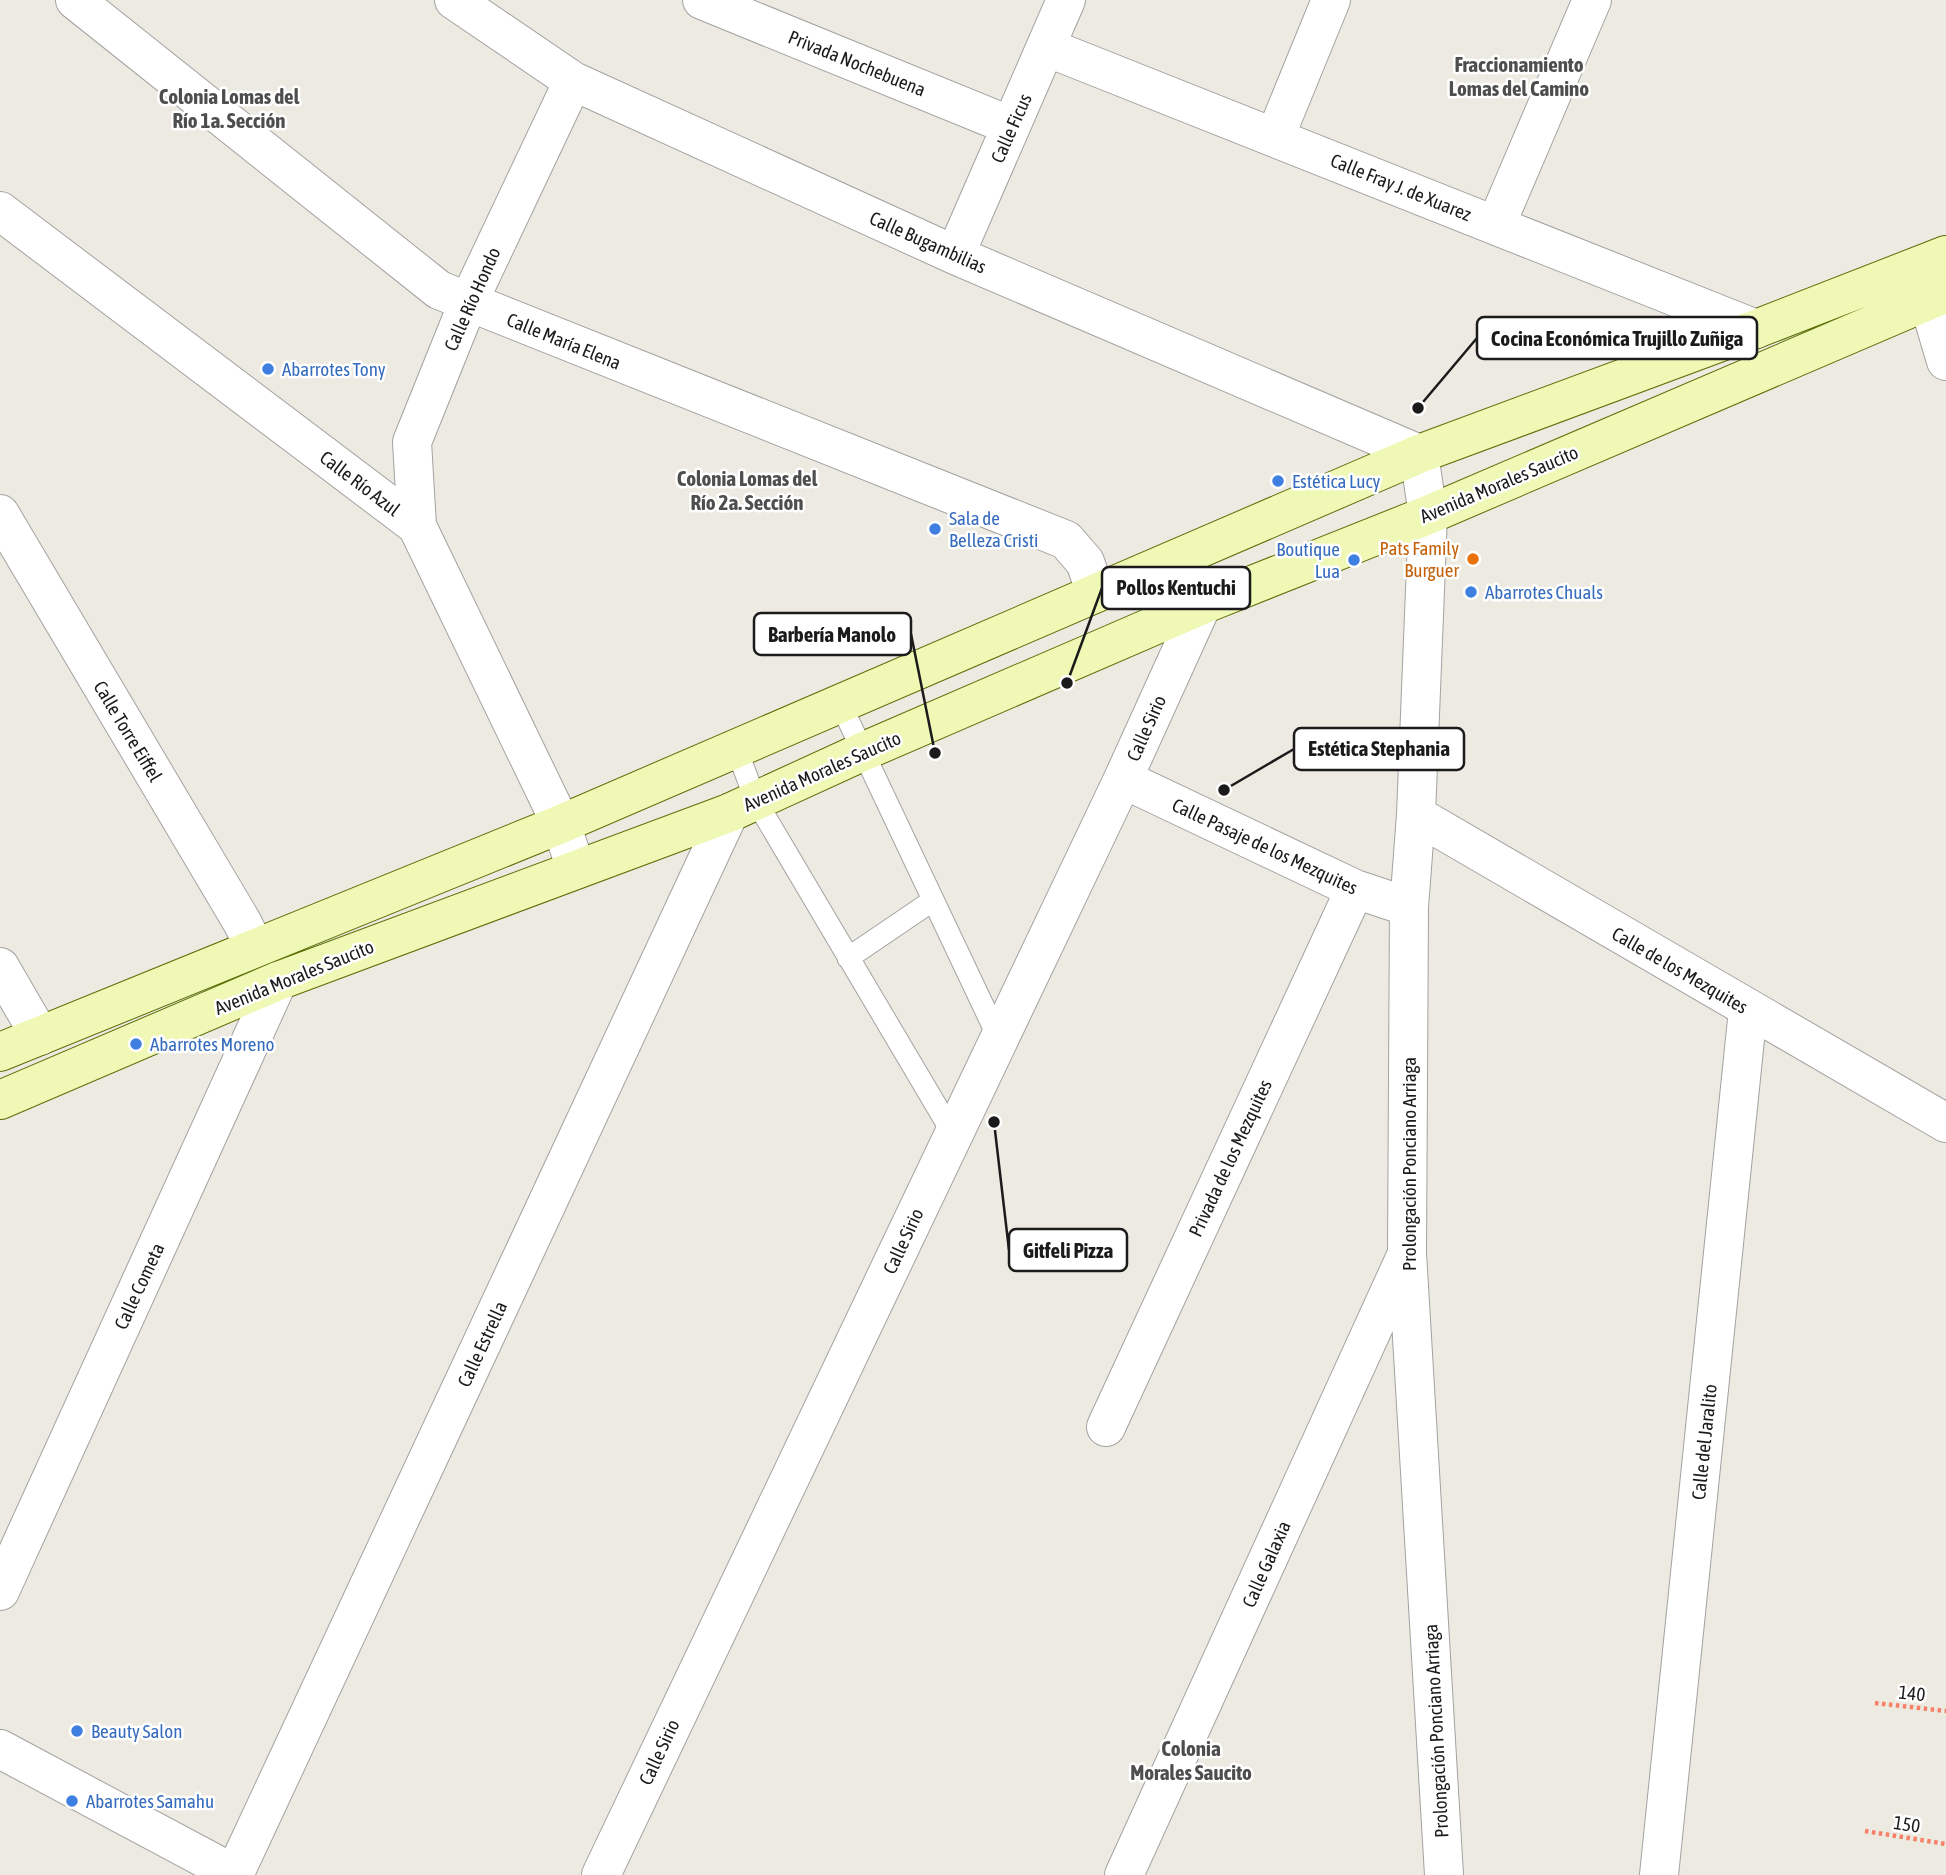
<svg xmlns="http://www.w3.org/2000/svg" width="1946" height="1875" viewBox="0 0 1946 1875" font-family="'Asap Condensed',sans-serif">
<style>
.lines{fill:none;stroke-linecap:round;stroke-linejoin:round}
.service-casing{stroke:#a2a2a2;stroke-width:23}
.minor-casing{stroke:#a2a2a2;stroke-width:40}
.tertiary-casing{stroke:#a2a2a2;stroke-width:40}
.secondary-casing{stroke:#5b6e06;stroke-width:40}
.path{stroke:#f78168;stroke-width:4.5;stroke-dasharray:3.5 3.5;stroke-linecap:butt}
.service{stroke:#fff;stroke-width:21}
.minor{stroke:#fff;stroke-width:38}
.tertiary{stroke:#fff;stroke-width:38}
.secondary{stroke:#eff8b4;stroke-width:38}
.shop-dot{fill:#3f7fe0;stroke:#fff;stroke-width:2.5}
.food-dot{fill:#e8710a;stroke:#fff;stroke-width:2.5}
.labels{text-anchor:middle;stroke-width:5;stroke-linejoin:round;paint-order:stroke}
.street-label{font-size:19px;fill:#1b1b1b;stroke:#fff}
.shop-label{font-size:19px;fill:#366cbe;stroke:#fff;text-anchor:start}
.food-label{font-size:19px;fill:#c56008;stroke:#fff;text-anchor:end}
.neighbourhood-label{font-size:21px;font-weight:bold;fill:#4e4e4e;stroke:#fff}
.leader{fill:none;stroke:#1b1b1b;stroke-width:2.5}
.callout-dot{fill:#1b1b1b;stroke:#fff;stroke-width:2.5}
.callout{fill:#fff;stroke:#1b1b1b;stroke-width:2.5}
.callout-label{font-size:21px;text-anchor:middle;font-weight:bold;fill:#1b1b1b}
</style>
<rect width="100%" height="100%" fill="#edeae1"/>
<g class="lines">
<g class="service-casing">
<path id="service" d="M840 703 999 1039
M736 748 756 801 953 1134
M848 958 932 901"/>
</g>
<g class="minor-casing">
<path id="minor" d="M75 0 439 290 1066 540 1085 562 1096 593
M454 0 573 81 955 255 1419 454 1428 515 1416 815 1409 907 1407 1253 1444 1875
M702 0 1011 126
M1046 47 1756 329
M1275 137 1331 0
M0 211 417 526 561 824 576 869
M1496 225 1592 0
M955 255 1066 0
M1921 268 1928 300 1946 361
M0 514 242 922 255 948
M417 526 412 442 468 303 573 81
M1123 779 1355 889 1409 907
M1416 815 1946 1123
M0 967 40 1036
M1106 1427 1355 889
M0 1591 278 981
M234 1875 729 813
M601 1875 1123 779 1202 605
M1124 1875 1405 1258
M1659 1875 1748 1010"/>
</g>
<g class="tertiary-casing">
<path id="tertiary" d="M0 1749 236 1875"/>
</g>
<g class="secondary-casing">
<path id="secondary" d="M0 1052 561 824 1419 454 1756 329 1946 255
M0 1100 278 981 729 813 862 752 1202 605 1428 515 1946 293"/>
</g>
<path class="path" d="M1875 1703 1946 1711
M1865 1831 1946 1844"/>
<use href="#service" class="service"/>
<use href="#minor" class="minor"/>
<use href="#tertiary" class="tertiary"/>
<use href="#secondary" class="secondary"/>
</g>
<g class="shop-dot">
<circle cx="268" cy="369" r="7"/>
<circle cx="1278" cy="481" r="7"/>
<circle cx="935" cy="529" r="7"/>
<circle cx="1354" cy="560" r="7"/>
<circle cx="1471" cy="592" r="7"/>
<circle cx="136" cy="1044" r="7"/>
<circle cx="77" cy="1731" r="7"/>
<circle cx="72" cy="1801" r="7"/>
</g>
<circle class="food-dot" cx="1473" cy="559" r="7"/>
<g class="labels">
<g class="street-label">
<text transform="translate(857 63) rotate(22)" y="7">Privada Nochebuena</text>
<text transform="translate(1011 128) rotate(-66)" y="7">Calle Ficus</text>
<text transform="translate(1401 187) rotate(22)" y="7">Calle Fray J. de Xuarez</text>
<text transform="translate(928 242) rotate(24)" y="7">Calle Bugambilias</text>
<text transform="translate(472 299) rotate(-66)" y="7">Calle Río Hondo</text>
<text transform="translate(564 341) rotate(22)" y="7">Calle María Elena</text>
<text transform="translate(360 483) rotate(37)" y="7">Calle Río Azul</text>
<text transform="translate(1499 484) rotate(-23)" y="7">Avenida Morales Saucito</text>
<text transform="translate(1146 728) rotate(-66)" y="7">Calle Sirio</text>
<text transform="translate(128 731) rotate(59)" y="7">Calle Torre Eiffel</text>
<text transform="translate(822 771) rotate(-24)" y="7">Avenida Morales Saucito</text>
<text transform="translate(1265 846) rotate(25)" y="7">Calle Pasaje de los Mezquites</text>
<text transform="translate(1680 970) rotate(30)" y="7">Calle de los Mezquites</text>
<text transform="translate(294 977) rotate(-22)" y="7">Avenida Morales Saucito</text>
<text transform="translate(1230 1158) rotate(-65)" y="7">Privada de los Mezquites</text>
<text transform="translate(1409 1164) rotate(-90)" y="7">Prolongación Ponciano Arriaga</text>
<text transform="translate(903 1241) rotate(-65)" y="7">Calle Sirio</text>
<text transform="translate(139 1286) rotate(-65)" y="7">Calle Cometa</text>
<text transform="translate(482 1344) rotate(-65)" y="7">Calle Estrella</text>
<text transform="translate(1704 1442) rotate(-84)" y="7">Calle del Jaralito</text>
<text transform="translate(1266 1564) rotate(-66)" y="7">Calle Galaxia</text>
<text transform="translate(1912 1693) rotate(6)" y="7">140</text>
<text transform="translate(1436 1731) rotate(-93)" y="7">Prolongación Ponciano Arriaga</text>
<text transform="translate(659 1752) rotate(-65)" y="7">Calle Sirio</text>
<text transform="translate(1907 1824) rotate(9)" y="7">150</text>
</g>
<g class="shop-label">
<text x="282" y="376">Abarrotes Tony</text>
<text x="1292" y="488">Estética Lucy</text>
<text x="949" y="525">Sala de<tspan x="949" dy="22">Belleza Cristi</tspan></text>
<text x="1340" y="556" text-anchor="end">Boutique<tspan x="1340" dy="22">Lua</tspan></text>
<text x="1485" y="599">Abarrotes Chuals</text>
<text x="150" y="1051">Abarrotes Moreno</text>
<text x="91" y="1738">Beauty Salon</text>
<text x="86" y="1808">Abarrotes Samahu</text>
</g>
<g class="food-label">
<text x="1459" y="555">Pats Family<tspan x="1459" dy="22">Burguer</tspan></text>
</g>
<g class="neighbourhood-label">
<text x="1519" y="72">Fraccionamiento<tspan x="1519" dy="24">Lomas del Camino</tspan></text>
<text x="229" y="104">Colonia Lomas del<tspan x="229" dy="24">Río 1a. Sección</tspan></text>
<text x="747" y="486">Colonia Lomas del<tspan x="747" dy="24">Río 2a. Sección</tspan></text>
<text x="1191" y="1756">Colonia<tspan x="1191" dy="24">Morales Saucito</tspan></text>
</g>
</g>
<path class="leader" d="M1418 408L1477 338M1067 683L1102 588M935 753L911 634M1224 790L1294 749M994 1122L1009 1250"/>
<g class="callout-dot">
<circle cx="1418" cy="408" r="7"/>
<circle cx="1067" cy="683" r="7"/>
<circle cx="935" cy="753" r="7"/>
<circle cx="1224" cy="790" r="7"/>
<circle cx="994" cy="1122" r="7"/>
</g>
<g class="callout">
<rect x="1477" y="317" width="280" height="42" rx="7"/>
<rect x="1102" y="567" width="148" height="42" rx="7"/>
<rect x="754" y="613" width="157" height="42" rx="7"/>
<rect x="1294" y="728" width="170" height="42" rx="7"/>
<rect x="1009" y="1229" width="118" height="42" rx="7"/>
</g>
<g class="callout-label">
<text x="1617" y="346">Cocina Económica Trujillo Zuñiga</text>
<text x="1176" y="595">Pollos Kentuchi</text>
<text x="832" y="642">Barbería Manolo</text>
<text x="1379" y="756">Estética Stephania</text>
<text x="1068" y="1258">Gitfeli Pizza</text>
</g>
</svg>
